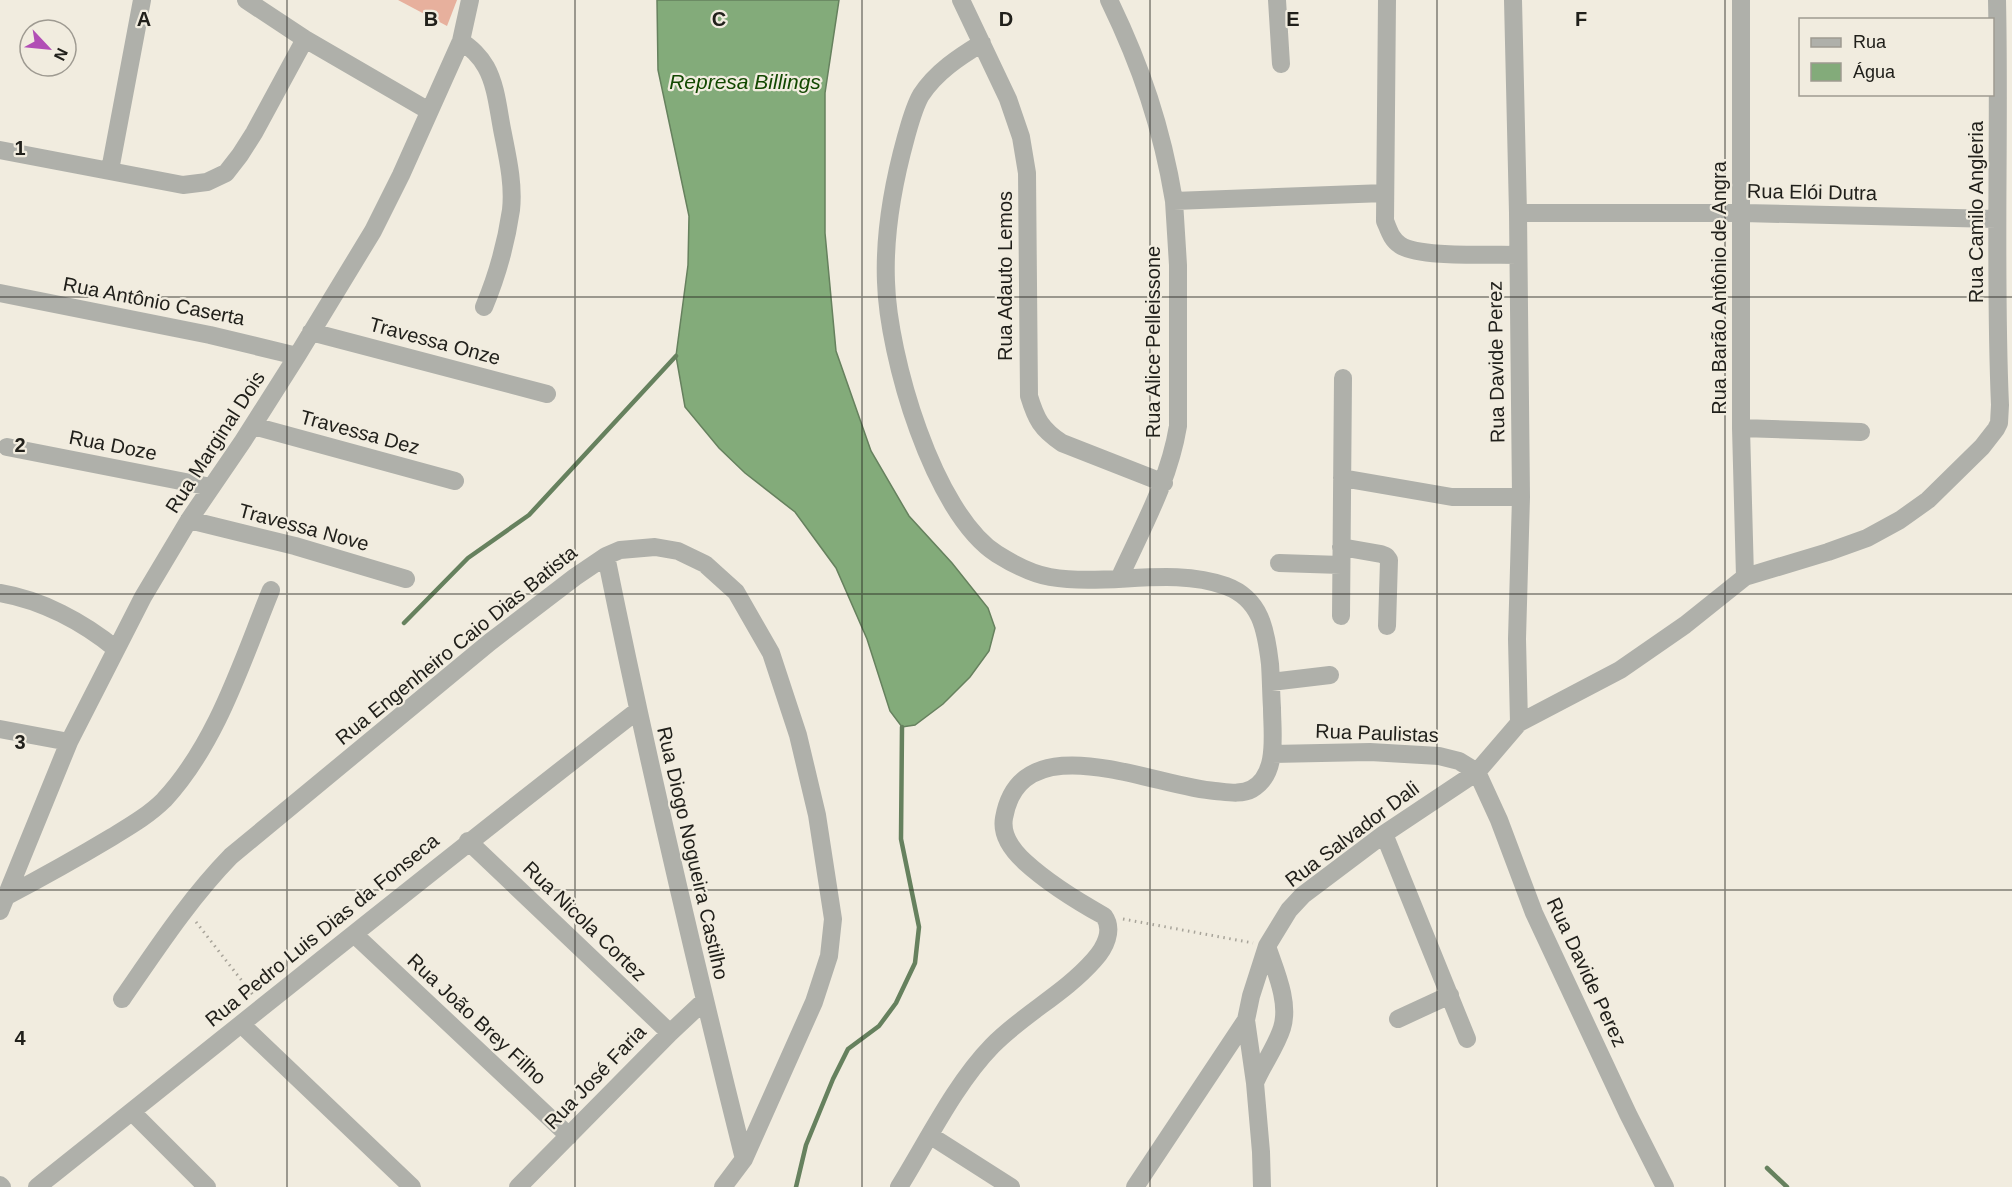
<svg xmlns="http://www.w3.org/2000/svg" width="2012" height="1187" viewBox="0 0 2012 1187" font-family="Arial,sans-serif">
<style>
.green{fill:#e7b09d}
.water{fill:#83ab7a;stroke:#66815e;stroke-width:1.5}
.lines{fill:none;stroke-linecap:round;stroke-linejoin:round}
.stream{stroke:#66815e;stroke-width:4.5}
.path{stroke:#a8a49a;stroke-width:3;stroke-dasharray:1.5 4.5;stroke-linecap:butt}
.minor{stroke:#afb0aa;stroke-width:18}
.grid{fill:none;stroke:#21201b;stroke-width:1.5;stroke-opacity:0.55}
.labels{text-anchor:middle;stroke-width:4.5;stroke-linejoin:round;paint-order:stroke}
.street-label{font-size:20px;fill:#21201b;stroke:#f1ecdf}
.water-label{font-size:21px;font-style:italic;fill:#124801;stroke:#f1ecdf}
.grid-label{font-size:20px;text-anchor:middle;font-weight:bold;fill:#21201b;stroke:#f1ecdf;stroke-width:4.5;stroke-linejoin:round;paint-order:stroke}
</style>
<rect width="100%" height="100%" fill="#f1ecdf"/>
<path class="green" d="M398 0H457L447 26Z"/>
<path class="water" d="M657 0H839L825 93V233L836 351 871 451 909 516 952 563 988 608 995 628 989 651 970 677 943 704 915 725 902 727 890 711 867 639 836 568 795 512 745 473 719 448 685 407 676 356 688 265 689 216 658 70Z"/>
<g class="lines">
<path class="stream" d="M404 623 468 558 529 515 676 356
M1767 1168 1787 1187
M796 1187 806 1145 833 1079 848 1049 879 1026 896 1003 915 963 919 927 901 839 902 727"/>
<path class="path" d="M1123 919 1253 943
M196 922 253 995"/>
<path class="minor" d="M246 0 305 39 429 111
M961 0 1008 99 1021 137 1027 173 1029 396C1036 419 1041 429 1062 443L1164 483
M1109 0C1141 66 1162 128 1174 201L1385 193
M1277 0 1281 64
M1387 0 1385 221C1389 230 1391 239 1400 245 1417 258 1493 254 1517 255
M1513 0 1518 213 1521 497 1517 639 1519 723
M1741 0V428L1745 577
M461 41C472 49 479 55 486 67 496 85 498 108 502 129 507 155 514 183 511 210 506 244 497 276 484 307
M0 150 183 185 207 182 226 173 240 155 254 133 305 39
M110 170 142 0
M1518 213H1743L1996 219
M0 293 210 335 297 356
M311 332 547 394
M253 426 455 481
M1741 428 1861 432
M7 447 211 487
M1342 478 1452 497H1521
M189 520 295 546 406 579
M1341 547 1381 554 1386 556 1389 560 1387 626
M606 556C647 758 694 959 744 1159
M1279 563 1341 565
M1119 579C1142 528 1169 481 1178 426V265L1174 201
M0 593C42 600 83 622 116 649
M1341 616 1343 378
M1271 682 1330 675
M0 729 69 742
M1272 754 1370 752 1439 756 1459 761 1477 772
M1477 772 1499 820 1534 913 1628 1114 1665 1187
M1384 834 1467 1039
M468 841 670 1033
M5 897C41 878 77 858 112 837 130 826 149 815 164 800 217 743 242 661 271 590
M0 911 69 742 143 597 189 520 243 441 297 356 373 231 401 175 461 41 470 0
M355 935 569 1136
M122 999C156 950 189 899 231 856L490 642 575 577 606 556 620 550 655 547 678 551 705 564 736 592 771 653 798 735 817 815 833 919 829 956 814 1002 744 1159 723 1187
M1398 1019 1450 995
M242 1025 412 1187
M1255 1083C1263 1064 1276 1047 1282 1028 1290 1002 1275 970 1267 946
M132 1112 207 1187
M931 1136 1011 1187
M0 1185 2 1187
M37 1187C237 1028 435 867 637 711
M518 1187 670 1033 704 1001
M899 1187C927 1142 955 1084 992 1046 1023 1014 1064 994 1094 960 1105 948 1114 930 1104 916 1077 901 1048 883 1025 862 1013 851 1001 835 1004 818 1021 721 1154 787 1215 791 1227 792 1241 795 1252 789 1279 774 1272 733 1272 708 1271 693 1271 678 1270 664 1266 630 1261 599 1226 586 1170 566 1108 587 1050 577 1032 574 1013 564 997 554 933 513 888 355 886 282 884 233 893 184 906 137 910 123 914 107 921 95 936 72 959 57 982 43
M1135 1187 1246 1020
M1262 1187 1261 1152 1255 1083 1246 1020 1251 996 1267 946 1289 910 1303 895 1384 834 1477 772 1519 723 1620 670 1685 625 1745 577 1828 552 1867 538 1900 520 1928 500 1982 447 1996 429 1999 423 2000 405C1994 270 2000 135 1997 0"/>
</g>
<path class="grid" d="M287 0V1187M575 0V1187M862 0V1187M1150 0V1187M1437 0V1187M1725 0V1187M0 297H2012M0 594H2012M0 890H2012"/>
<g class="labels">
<g class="street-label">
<text transform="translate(1812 192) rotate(1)" y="7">Rua Elói Dutra</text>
<text transform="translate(1976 212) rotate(-90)" y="7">Rua Camilo Angleria</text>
<text transform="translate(1005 276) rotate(-90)" y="7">Rua Adauto Lemos</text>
<text transform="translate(1719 288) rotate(-90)" y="7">Rua Barão Antônio de Angra</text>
<text transform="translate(154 301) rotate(11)" y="7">Rua Antônio Caserta</text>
<text transform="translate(435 341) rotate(15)" y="7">Travessa Onze</text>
<text transform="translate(1153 342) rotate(-90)" y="7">Rua Alice Pelleissone</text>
<text transform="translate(1496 362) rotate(-91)" y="7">Rua Davide Perez</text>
<text transform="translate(360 432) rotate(15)" y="7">Travessa Dez</text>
<text transform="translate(215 442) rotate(-57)" y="7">Rua Marginal Dois</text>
<text transform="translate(113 445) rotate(11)" y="7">Rua Doze</text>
<text transform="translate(304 527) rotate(15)" y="7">Travessa Nove</text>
<text transform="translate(456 645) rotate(-39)" y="7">Rua Engenheiro Caio Dias Batista</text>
<text transform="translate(1377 733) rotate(2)" y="7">Rua Paulistas</text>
<text transform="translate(1352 834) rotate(-37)" y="7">Rua Salvador Dali</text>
<text transform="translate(693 853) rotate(77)" y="7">Rua Diogo Nogueira Castilho</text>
<text transform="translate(585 921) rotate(44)" y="7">Rua Nicola Cortez</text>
<text transform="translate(322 930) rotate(-39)" y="7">Rua Pedro Luis Dias da Fonseca</text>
<text transform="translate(1587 972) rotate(65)" y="7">Rua Davide Perez</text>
<text transform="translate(477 1019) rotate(43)" y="7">Rua João Brey Filho</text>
<text transform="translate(595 1077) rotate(-46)" y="7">Rua José Faria</text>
</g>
<g class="water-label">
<text x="745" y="89">Represa Billings</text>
</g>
</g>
<g class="grid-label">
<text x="144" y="26">A</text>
<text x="431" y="26">B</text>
<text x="719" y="26">C</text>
<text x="1006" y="26">D</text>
<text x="1293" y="26">E</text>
<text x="1581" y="26">F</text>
<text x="20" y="155">1</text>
<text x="20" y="452">2</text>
<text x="20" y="749">3</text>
<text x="20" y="1045">4</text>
</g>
<rect x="1799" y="18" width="195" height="78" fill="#f1ecdf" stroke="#9e9a91" stroke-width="1.5"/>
<rect x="1811" y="38" width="30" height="9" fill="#afb0aa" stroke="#9e9a91" stroke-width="1.5"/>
<text x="1853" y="48" font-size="18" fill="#21201b">Rua</text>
<rect x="1811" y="63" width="30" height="18" fill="#83ab7a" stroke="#9e9a91" stroke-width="1.5"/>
<text x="1853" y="78" font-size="18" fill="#21201b">Água</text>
<g transform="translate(48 48) rotate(116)"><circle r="28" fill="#f1ecdf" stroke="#9e9a91" stroke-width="1.5"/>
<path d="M0-4.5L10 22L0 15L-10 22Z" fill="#b14eb5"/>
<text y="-9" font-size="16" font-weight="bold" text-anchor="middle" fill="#21201b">N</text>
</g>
</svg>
